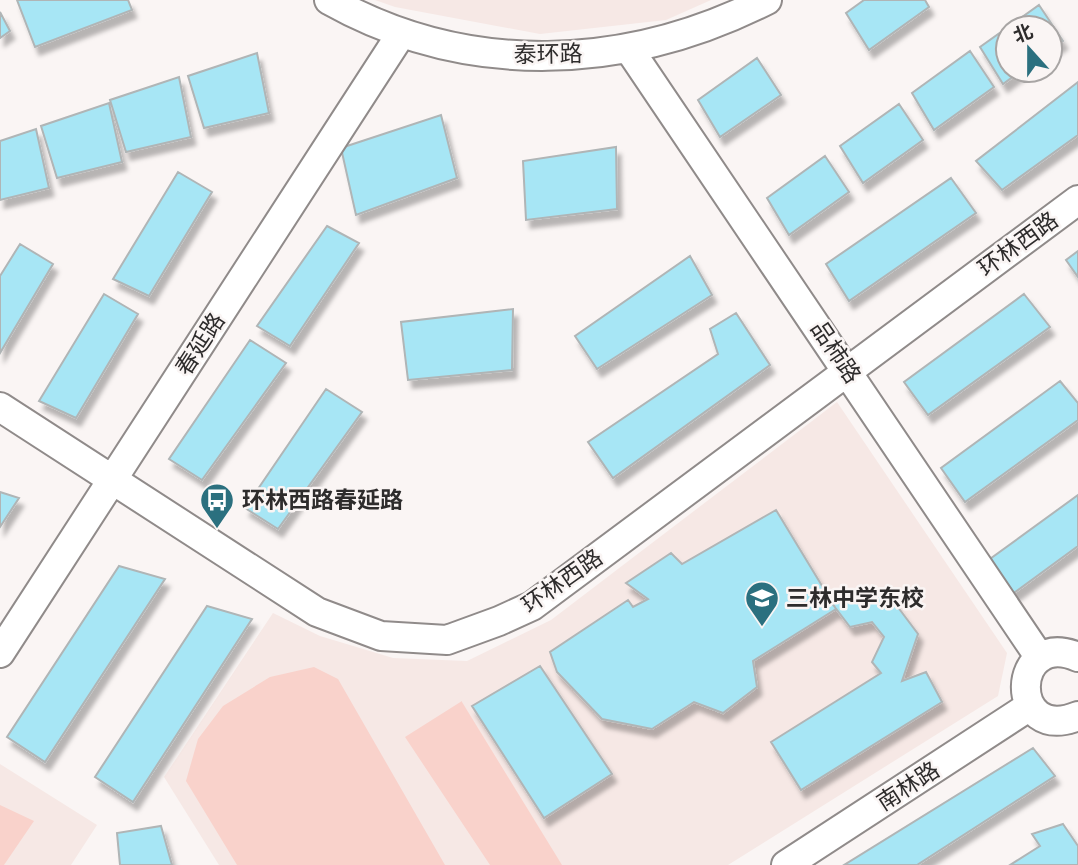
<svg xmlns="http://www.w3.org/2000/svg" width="1078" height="865" viewBox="0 0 1078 865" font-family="Quicksand,'Noto Sans SC',sans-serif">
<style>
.built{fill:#f6e8e5}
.green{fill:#f9d2cb}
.building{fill:#a7e6f5;stroke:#b0b5b6;stroke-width:2;filter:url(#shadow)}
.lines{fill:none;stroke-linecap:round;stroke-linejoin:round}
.minor-casing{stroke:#908b8a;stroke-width:32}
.minor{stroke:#fff;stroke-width:28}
.labels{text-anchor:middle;stroke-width:5;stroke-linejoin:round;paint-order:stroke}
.street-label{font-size:23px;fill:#2e2c2c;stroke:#faf5f4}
.poi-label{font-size:23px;font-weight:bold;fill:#2e2c2c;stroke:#faf5f4;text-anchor:start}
</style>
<defs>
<filter id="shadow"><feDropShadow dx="4.5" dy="8" stdDeviation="2" flood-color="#0004"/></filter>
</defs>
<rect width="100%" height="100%" fill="#faf5f4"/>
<path class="built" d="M375 0H711L666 20 540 34 395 7Z
M837 402 1007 653 998 696 728 865H219L164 777 273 613 320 636 393 658 467 661 551 620Z
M0 764 97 825 71 865H0Z"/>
<path class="green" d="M314 667 338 679 445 865H237L186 781 198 739 223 706 270 677Z
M462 701V702L562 865H490L405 737Z
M0 805 34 821 4 865H0Z"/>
<path class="building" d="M17 0H128L132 10 35 47Z
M864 0H925L929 7 869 50 846 13Z
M1039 5 1063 41 1050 50V28H1008V70H1022L1003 84 980 47Z
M0 12 10 31 0 38Z
M970 51 994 87 934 130 912 93Z
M257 53 269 113 204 128 188 76Z
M757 58 781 95 720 137 698 100Z
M179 77 191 137 126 152 110 100Z
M1078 82V135L1002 190 976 161Z
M109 103 122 162 57 178 41 126Z
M899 104 923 140 863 183 840 146Z
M441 115 457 178 356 215 341 148Z
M36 129 49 188 0 200V141Z
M616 147 617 209 526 220 523 161Z
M825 156 849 192 789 235 767 198Z
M178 172 212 192 149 296 113 279Z
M951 178 976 213 849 301 826 264Z
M327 226 359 243 290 346 257 326Z
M20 244 53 264 0 353V276Z
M1078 251V277L1066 260Z
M690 256 712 295 597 369 575 336Z
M104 294 138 314 76 418 39 401Z
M1024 294 1050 327 928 415 904 382Z
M513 309 512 370 408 380 401 322Z
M736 313 770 365 613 478 588 442 718 354 710 329Z
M250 340 286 363 202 480 169 459Z
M1060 381 1078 403V420L965 502 941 468Z
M326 389 362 412 278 529 245 508Z
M0 492 19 498 0 527Z
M1078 495V546L1007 598 983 564Z
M776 510 836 609 753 661 757 687 723 713 694 702 652 729 602 719 557 672 550 652 628 600 633 607 648 599 626 583 671 553 682 564Z
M119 566 165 579 45 762 7 737Z
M888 594 918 634 902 681 926 672 942 702 801 790 771 742 881 673 872 662 884 637 872 622 850 627 831 602Z
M207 606 252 619 133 802 95 777Z
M540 666 612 774 544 818 472 706Z
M1033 748 1055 776 917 865H844Z
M1063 824 1078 846V865H1010L1040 846 1032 834Z
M161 826 172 865H120L117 833Z"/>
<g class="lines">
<g class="minor-casing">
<path id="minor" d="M329 0C468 78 627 71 767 0
M629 49 1040 658
M0 407 317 612 381 636 447 640 499 621 532 606 1078 200
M0 653 401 34
M1078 657C1010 628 1007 745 1078 716
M786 865 1030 706"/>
</g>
<use href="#minor" class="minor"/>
</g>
<defs>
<g id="bus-pin" transform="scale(1.75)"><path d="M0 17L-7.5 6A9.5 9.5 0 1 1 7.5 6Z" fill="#2b707f" stroke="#faf5f4"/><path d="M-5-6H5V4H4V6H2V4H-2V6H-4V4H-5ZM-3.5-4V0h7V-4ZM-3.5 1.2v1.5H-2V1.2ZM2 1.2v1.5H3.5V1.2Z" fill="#fff"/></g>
<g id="school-pin" transform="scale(1.75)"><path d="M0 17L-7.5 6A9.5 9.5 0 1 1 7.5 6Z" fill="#2b707f" stroke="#faf5f4"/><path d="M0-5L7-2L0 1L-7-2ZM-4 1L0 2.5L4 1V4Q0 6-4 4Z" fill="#fff"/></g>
</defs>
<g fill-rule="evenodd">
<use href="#bus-pin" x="217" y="500"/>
<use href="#school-pin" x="762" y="598"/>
</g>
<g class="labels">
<g class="street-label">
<text transform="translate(548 54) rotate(-1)" y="8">泰环路</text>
<text transform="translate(1018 244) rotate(-36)" y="8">环林西路</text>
<text transform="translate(200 344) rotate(-57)" y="8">春延路</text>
<text transform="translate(836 352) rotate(56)" y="8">品柿路</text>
<text transform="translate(562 581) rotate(-35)" y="8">环林西路</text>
<text transform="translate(908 786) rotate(-33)" y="8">南林路</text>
</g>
<g class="poi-label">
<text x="242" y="508">环林西路春延路</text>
<text x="786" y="606">三林中学东校</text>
</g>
</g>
<g transform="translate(1029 49) rotate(339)"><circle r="33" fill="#faf5f4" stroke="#a8a5a4" stroke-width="2"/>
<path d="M0-5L12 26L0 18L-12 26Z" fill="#2b707f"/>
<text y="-10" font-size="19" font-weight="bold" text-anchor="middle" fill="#2e2c2c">北</text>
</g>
</svg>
